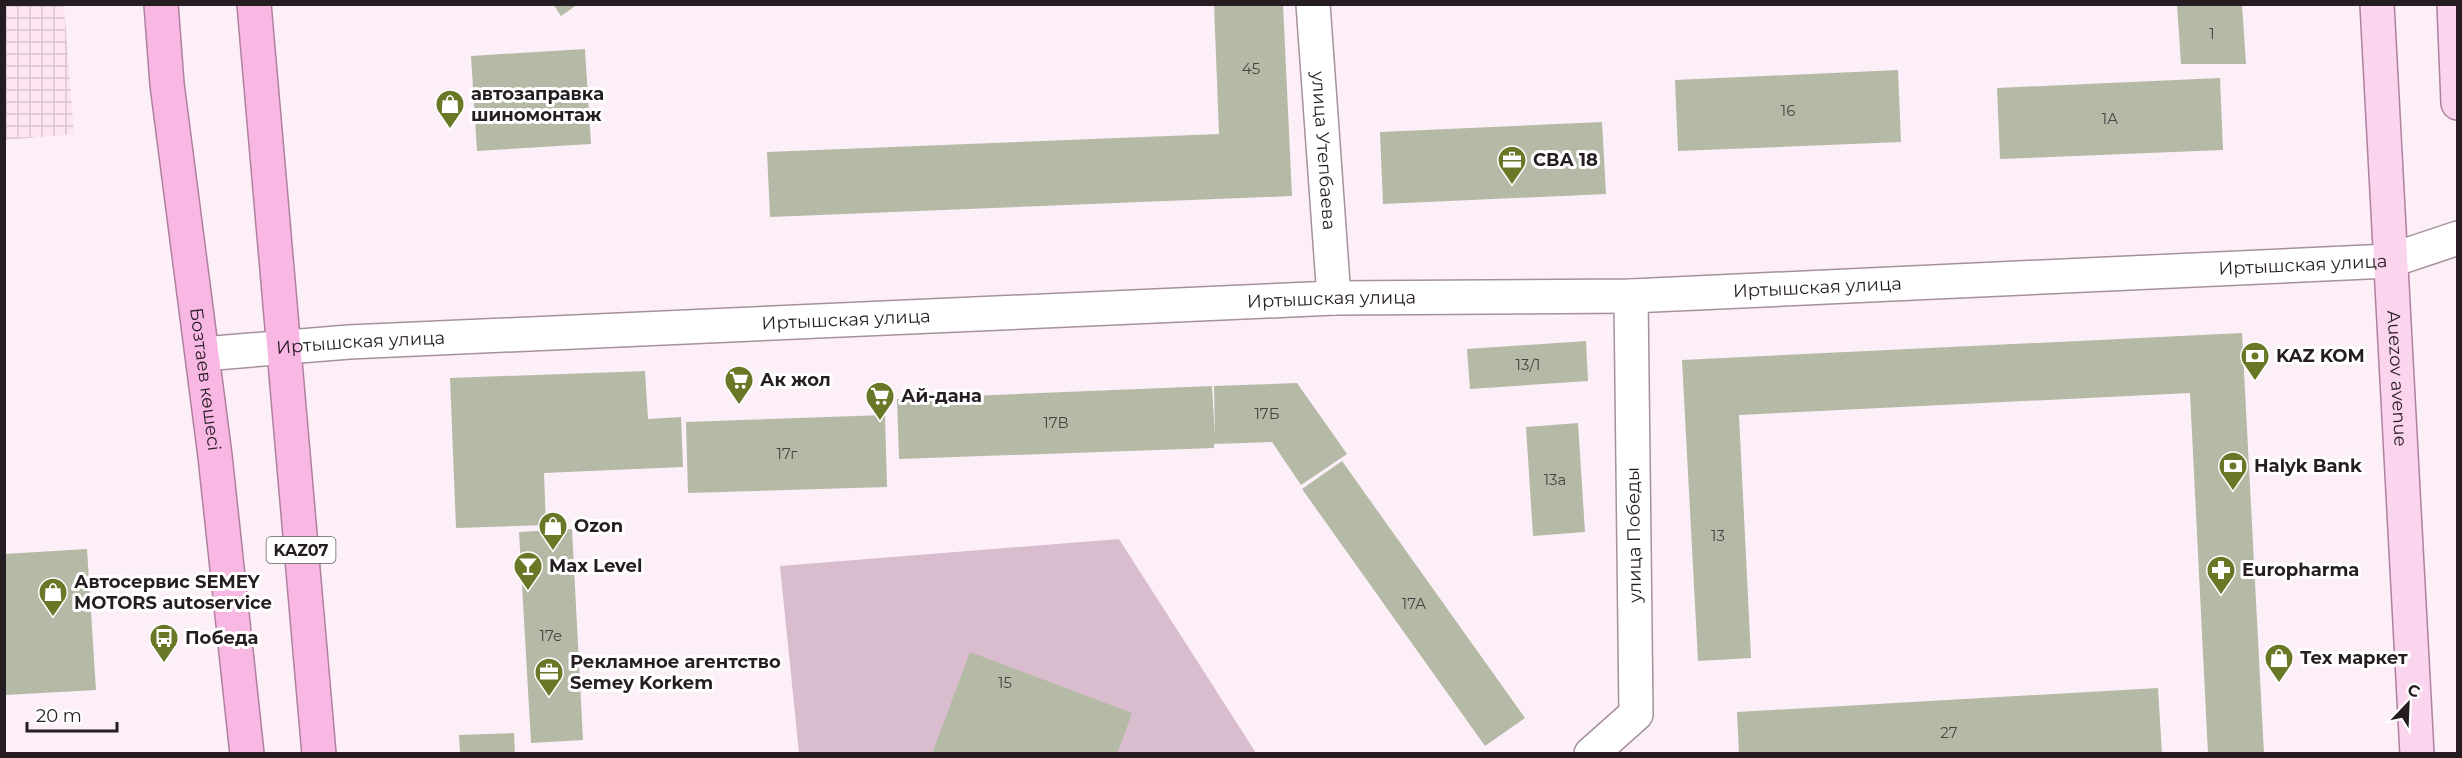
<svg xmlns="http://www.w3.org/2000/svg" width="2462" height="758" viewBox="0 0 2462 758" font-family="Montserrat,sans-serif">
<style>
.industrial{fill:url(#industrial-grid)}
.green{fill:#d9bcce}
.building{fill:#b4baa5}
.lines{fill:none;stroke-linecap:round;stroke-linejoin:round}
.minor-casing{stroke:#a5909d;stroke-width:36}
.major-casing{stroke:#af819f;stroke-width:36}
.highway-casing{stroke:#af819f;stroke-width:36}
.minor{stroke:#fff;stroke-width:33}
.major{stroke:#fbd4ee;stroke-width:33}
.highway{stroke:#f9b7e3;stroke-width:33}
.labels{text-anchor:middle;stroke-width:6;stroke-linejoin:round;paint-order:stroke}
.number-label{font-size:15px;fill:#494443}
.shield{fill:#fff;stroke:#666164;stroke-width:1.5}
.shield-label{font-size:16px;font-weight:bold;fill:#251d22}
.poi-label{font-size:18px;font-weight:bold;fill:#251d22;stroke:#fff;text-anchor:start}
.street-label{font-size:18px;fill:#251d22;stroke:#fff}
</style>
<defs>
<pattern id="industrial-grid" width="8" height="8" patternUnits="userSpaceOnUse" patternTransform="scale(1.5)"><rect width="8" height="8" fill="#fde5f4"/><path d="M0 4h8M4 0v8" fill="none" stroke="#d9c4d1"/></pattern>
</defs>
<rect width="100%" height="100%" fill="#fdeff8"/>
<path class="industrial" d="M5 4 64 5 74 134 5 140Z"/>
<path class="green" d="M1119 539 1256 753H799L780 566Z"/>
<path class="building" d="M553 4H578L561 16Z
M1214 4H1283L1292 196 770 217 767 152 1219 134Z
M2177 4H2242L2246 64H2181Z
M585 49 591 144 477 151 471 56Z
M1898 70 1901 142 1678 151 1675 80Z
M2220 78 2223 150 2000 159 1997 88Z
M1602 122 1606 194 1383 204 1380 132Z
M2242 333 2264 754H2208L2190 393 1739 415 1751 658 1698 661 1682 360Z
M1586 341 1588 381 1470 389 1467 349Z
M645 371 648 419 681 417 683 467 544 473 546 525 456 528 450 378Z
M1297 383 1347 454 1301 485 1272 442 1214 444V448L899 459 897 399 1212 386 1215 437 1214 386Z
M885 415 887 487 688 493 686 422Z
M1578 423 1585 532 1533 536 1526 427Z
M1342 461 1525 718 1485 746 1302 489Z
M572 529 583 740 531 743 519 532Z
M87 549 96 690 5 695 4 554Z
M970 652 1132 713 1117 754H932Z
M2158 688 2162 754H1739L1737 712Z
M514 733 515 754H460L459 735Z"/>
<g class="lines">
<g class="minor-casing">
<g id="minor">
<path id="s1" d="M1313 4 1334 298"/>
<path id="s2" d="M203 354 349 342 1334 298 1631 296 2389 261 2458 238"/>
<path d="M1591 754 1636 714 1631 296"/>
</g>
</g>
<g class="major-casing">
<g id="major">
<path id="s3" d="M2377 4 2417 754"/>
<path d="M2454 4 2458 103"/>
</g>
</g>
<g class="highway-casing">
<g id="highway">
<path id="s4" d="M161 4 167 84 215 456 247 754"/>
<path d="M254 4 319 754"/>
</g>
</g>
<use href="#minor" class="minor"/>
<use href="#major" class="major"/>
<use href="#highway" class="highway"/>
</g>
<defs>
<g id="shop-pin" transform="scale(1.5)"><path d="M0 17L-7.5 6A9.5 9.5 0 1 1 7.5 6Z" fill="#687827" stroke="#fff"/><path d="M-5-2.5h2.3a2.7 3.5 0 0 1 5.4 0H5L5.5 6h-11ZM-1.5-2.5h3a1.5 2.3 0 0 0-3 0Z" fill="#fff"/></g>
<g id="office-pin" transform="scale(1.5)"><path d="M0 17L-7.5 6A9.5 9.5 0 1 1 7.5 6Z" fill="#687827" stroke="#fff"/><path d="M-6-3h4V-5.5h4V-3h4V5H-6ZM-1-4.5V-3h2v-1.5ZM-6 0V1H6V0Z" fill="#fff"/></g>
<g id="bank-pin" transform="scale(1.5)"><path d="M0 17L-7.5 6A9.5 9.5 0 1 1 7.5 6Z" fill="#687827" stroke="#fff"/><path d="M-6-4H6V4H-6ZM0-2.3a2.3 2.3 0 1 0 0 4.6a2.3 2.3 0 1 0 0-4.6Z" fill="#fff"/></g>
<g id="supermarket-pin" transform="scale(1.5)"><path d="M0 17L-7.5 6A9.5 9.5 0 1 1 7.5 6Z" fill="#687827" stroke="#fff"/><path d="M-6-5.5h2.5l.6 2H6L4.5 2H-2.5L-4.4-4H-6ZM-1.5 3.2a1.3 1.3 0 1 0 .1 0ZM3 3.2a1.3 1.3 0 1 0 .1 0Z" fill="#fff"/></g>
<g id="bar-pin" transform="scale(1.5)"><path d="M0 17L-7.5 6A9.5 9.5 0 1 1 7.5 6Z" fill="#687827" stroke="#fff"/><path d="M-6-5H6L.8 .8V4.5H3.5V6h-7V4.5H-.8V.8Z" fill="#fff"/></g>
<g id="pharmacy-pin" transform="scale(1.5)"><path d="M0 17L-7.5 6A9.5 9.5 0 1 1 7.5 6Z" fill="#687827" stroke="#fff"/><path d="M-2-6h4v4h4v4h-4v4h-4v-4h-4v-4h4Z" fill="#fff"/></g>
<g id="bus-pin" transform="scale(1.5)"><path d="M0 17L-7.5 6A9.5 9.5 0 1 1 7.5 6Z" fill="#687827" stroke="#fff"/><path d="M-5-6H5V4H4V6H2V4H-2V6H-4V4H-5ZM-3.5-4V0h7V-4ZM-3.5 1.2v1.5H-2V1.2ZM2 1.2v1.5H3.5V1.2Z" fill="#fff"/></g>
</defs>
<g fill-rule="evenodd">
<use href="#shop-pin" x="450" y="104"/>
<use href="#office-pin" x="1512" y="160"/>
<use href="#bank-pin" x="2255" y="356"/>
<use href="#supermarket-pin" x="739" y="380"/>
<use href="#supermarket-pin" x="880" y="396"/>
<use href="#bank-pin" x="2233" y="466"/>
<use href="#shop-pin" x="553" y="526"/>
<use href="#bar-pin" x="528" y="566"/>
<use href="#pharmacy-pin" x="2221" y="570"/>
<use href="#shop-pin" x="53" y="592"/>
<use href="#bus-pin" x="164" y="638"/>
<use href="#shop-pin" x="2279" y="658"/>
<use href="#office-pin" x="549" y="672"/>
</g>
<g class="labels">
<g class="number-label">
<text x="2212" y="39">1</text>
<text x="1251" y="74">45</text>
<text x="1788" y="116">16</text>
<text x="2110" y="124">1А</text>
<text x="1528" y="370">13/1</text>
<text x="1267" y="419">17Б</text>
<text x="1056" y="428">17В</text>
<text x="787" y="459">17г</text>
<text x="1555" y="485">13а</text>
<text x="1718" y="541">13</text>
<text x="1414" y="609">17А</text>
<text x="551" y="641">17е</text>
<text x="1005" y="688">15</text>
<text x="1949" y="738">27</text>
</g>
<rect class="shield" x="266.5" y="537" width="69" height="26" rx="4.5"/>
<g class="shield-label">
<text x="301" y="556">KAZ07</text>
</g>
<g class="poi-label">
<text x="471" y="100">автозаправка<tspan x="471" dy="21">шиномонтаж</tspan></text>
<text x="1533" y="166">СВА 18</text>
<text x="2276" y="362">KAZ KOM</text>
<text x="760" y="386">Ак жол</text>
<text x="901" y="402">Ай-дана</text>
<text x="2254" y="472">Halyk Bank</text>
<text x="574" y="532">Ozon</text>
<text x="549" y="572">Max Level</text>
<text x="2242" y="576">Europharma</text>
<text x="74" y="588">Автосервис SEMEY<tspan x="74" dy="21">MOTORS autoservice</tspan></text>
<text x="185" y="644">Победа</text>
<text x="2300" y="664">Тех маркет</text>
<text x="570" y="668">Рекламное агентство<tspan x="570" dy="21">Semey Korkem</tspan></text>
</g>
<g class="street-label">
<text dy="6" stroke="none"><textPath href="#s1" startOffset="147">улица Утепбаева</textPath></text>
<text dy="6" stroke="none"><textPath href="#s2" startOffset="2102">Иртышская улица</textPath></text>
<text dy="6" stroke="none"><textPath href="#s2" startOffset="1616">Иртышская улица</textPath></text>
<text dy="6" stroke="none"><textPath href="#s2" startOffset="1130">Иртышская улица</textPath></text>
<text dy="6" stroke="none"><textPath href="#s2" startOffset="644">Иртышская улица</textPath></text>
<text dy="6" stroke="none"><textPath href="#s2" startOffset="158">Иртышская улица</textPath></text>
<text dy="6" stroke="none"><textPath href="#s4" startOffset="378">Бозтаев көшесі</textPath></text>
<text dy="6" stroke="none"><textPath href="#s3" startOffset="375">Auezov avenue</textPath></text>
<text transform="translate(1634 535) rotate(-91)" y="6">улица Победы</text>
</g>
</g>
<rect width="2462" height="758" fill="none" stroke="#251d22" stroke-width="12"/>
<g transform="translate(2408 704) rotate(23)" stroke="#ffffff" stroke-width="4.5" paint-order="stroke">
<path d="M0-4.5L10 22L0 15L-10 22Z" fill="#251d22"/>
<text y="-9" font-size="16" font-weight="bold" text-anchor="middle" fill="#251d22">С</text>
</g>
<path d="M27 722v9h90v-9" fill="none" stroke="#251d22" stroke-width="3"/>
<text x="36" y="722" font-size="18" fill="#251d22" stroke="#ffffff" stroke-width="4.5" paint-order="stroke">20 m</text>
</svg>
